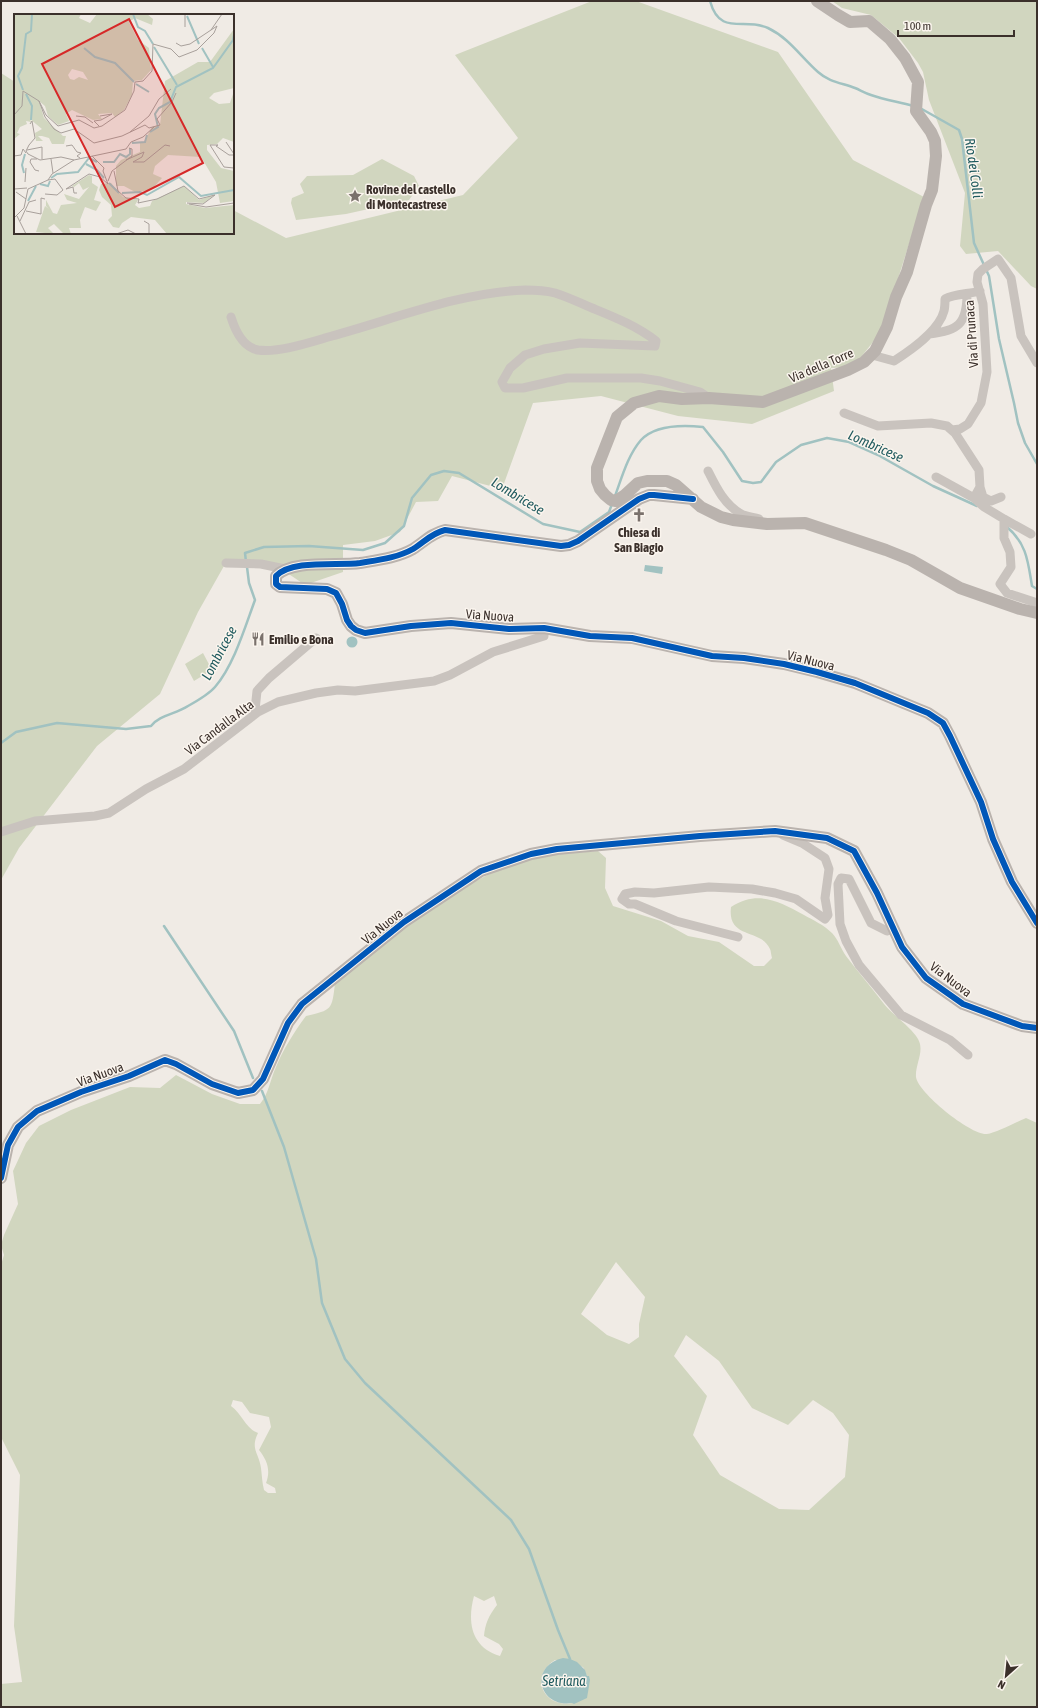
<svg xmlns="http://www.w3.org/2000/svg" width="1038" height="1708" viewBox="0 0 1038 1708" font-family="'Asap Condensed',sans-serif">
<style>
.green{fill:#d1d6bf;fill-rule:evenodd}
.water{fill:#a1c2c1}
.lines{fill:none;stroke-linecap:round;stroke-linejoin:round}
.stream{stroke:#a1c2c1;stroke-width:2.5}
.street{stroke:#c9c3be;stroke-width:9}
.secondary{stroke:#bab3ae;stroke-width:12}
.cycleway-casing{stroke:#fbf5ee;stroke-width:8}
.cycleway{stroke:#0057b8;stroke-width:6}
.labels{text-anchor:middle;stroke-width:3;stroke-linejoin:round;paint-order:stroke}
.poi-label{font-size:13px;font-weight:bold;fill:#3b302b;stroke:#fbf5ee;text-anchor:start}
.street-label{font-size:13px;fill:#3b302b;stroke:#fbf5ee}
.water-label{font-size:14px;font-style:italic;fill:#1f5a5e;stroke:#fbf5ee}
.inset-river{fill:none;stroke:#a1c2c1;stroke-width:2}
.inset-road{fill:none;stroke:#a8a09b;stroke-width:1}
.view{fill:#d62828;fill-opacity:0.15;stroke:#d62828;stroke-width:2}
.inset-edge{fill:none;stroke:#3b302b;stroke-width:2}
</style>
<rect width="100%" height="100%" fill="#f0ebe5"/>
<path class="green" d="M592 1H636L778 52 853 160 924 197 881 332 853 367 831 368 834 391 752 424 678 416 601 396 533 403 502 489 452 476 438 501 416 502 400 532 375 541 343 545V572L305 585 274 564 224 566 198 612 160 694 97 746 19 848 1 880V73L15 82V233H233V210L286 238 463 195 518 138 455 55Z
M832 1H1037V289L1031 286 998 251 966 254 960 246 965 193 929 100 923 72 918 63 899 38 871 15 842 8Z
M382 159 414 176 419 186 409 200 346 214 296 220 291 203 292 198 304 193 300 184 307 176 353 175Z
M203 653 212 670 194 681 185 664Z
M598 851 606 858 605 888 613 906 661 921 688 936 719 942 754 966H764L772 958C771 955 771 951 770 949 761 928 727 940 731 907 758 890 778 901 804 915 813 920 824 925 832 933 838 939 841 949 846 956 858 972 872 988 884 1004 893 1015 911 1027 918 1039 925 1051 915 1064 916 1077 918 1093 972 1136 987 1134 996 1133 1016 1122 1026 1118L1037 1123V1707H1V1684L22 1682 14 1626 20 1475 1 1437V1265L4 1255 1 1245 4 1235 18 1204 13 1171 26 1143 39 1126 71 1110 130 1087 160 1088 176 1075 212 1094 240 1104H260C269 1093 270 1080 276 1067 283 1050 294 1032 306 1016 332 1010 332 1010 335 983 393 938 454 882 525 860 548 854 574 853 598 851ZM616 1262 645 1297 639 1324V1337L629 1344 607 1335 581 1314ZM686 1335 719 1361 752 1408 788 1425 813 1400 833 1413 849 1435 845 1477 809 1510 779 1509 720 1475 693 1435 707 1396 674 1356ZM233 1400 242 1402 250 1413 269 1417 271 1427 259 1450C267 1460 271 1470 266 1483L275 1488 276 1493H268L264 1490C262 1482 262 1476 261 1468 259 1453 250 1449 258 1433 246 1429 242 1414 231 1406ZM474 1596 484 1601 494 1596 497 1605C489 1615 485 1624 484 1636L499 1644 503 1649 500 1656C471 1647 467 1622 474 1596ZM555 1660 583 1667 587 1676 572 1703C543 1708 529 1676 555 1660Z"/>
<path class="water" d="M645 565 663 567 662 574 644 571Z
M346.5 642a5.5 5.5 0 1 1 11 0a5.5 5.5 0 1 1-11 0Z
M563 1658 570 1659 577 1662 585 1670 587 1676H589L590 1680 587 1698 574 1704 572 1703C539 1708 528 1666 563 1658Z"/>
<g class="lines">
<path class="stream" d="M710 1C720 37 744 17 768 28 789 38 801 57 818 72 829 82 842 83 855 88 860 90 865 93 871 95 885 100 899 102 913 106
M920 108 959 130 962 139 974 243 989 276 999 339 1014 403 1018 423 1025 443 1037 464
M615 496C622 477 628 455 641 440 655 425 684 425 703 427L723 452 742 481 753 483 761 482 776 462 801 445 827 438 849 442 878 455 933 486 977 506
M1007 527C1027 544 1028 562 1032 586L1037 589
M246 562 245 553 264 547 309 546 363 550 385 543 404 526 412 498 431 475 444 471 459 473 543 524 580 532 609 512 612 504
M1 743 16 732 57 723 126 729 151 726C159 715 176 714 188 706 197 701 209 694 215 687 234 665 245 627 255 600L249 583 247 567
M164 926 234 1031 253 1078
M262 1091 284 1147 316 1259 322 1303 345 1359 365 1383 511 1520 529 1549 558 1630 570 1659"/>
<path class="street" d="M231 317C235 330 242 347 258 350 279 353 311 342 332 336 394 319 461 292 525 290 534 290 547 291 555 293 568 297 580 303 592 308 614 317 637 326 656 341L655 346 580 343 544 349 525 355 510 368 502 382 505 388H523L567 378H641L660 381 700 392 709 398
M929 334C958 331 967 324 967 294
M872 355 894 361C911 350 939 331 944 311 945 307 945 303 945 299 954 294 969 294 980 291
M844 413 878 426 931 423 947 426 955 433 979 470 980 487 974 498 984 507 1004 519V538L1010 552 1011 567 1000 584 1007 593 1037 603
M952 430 960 429 968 424 981 403 987 372 983 304 977 282 978 274 983 269 998 259 1011 278 1021 336 1037 363
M708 471C716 487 724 504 741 514 746 517 754 517 759 519
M936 477 974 498
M980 487 983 497 991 501 1001 497
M1004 519 1031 534
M226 563 261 564 285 569
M258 712 255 710 257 691 269 678 316 638
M1 832 35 821 95 816 109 813 146 789 184 769 258 712 278 702 316 693 338 690 355 691 434 681 450 675 493 652 544 636V628
M893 929 887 931 871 923 849 879 841 878 838 884 840 924 846 941 859 965 901 1015 950 1040 968 1055
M738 937 676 921 635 904H629L622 899 625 894 635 892 654 893 709 887 752 889 775 893 796 899 825 919 828 915 825 898 829 869 825 858 802 843 783 835"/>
<path class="secondary" d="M817 1 838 15 850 22 869 21 890 39 905 58 918 82 916 111 931 132 935 141 936 156 932 190 926 205 907 272 896 297 887 327 875 351 864 362 848 370 763 402 709 398 682 399 659 396 634 403 617 417 597 468V481L600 489 605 495 611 500 616 501 625 495 638 483 647 481H667L676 485 701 507 721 517 733 520 767 524 805 523 886 550 911 560 960 588 1020 609 1037 613
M693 499 654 495H649L639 499 578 541 569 545 561 546 445 530C432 533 424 542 413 549 397 558 378 560 360 563 338 566 292 559 276 576V584L280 587 327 589 336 593 342 604 347 620 351 626 356 630 365 633 411 626 451 623 509 629 544 628 590 636 632 638 712 656 744 658 784 664 817 672 855 683 928 713 943 723 950 736 981 802 993 839 1012 882 1037 923
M1 1178 8 1145 18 1127 37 1111 81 1092 129 1076 165 1060 176 1064 212 1084 238 1093 253 1090 263 1079 288 1023 302 1004 404 922 481 871 531 854 557 849 700 836 775 831 827 838 854 851 877 893 902 947 926 978 963 1004 1022 1026 1037 1028"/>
<g class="cycleway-casing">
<path id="cycleway" d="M693 499 654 495H649L639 499 578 541 569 545 561 546 445 530C432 533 424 542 413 549 397 558 378 560 360 563 338 566 292 559 276 576V584L280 587 327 589 336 593 342 604 347 620 351 626 356 630 365 633 411 626 451 623 509 629 544 628 590 636 632 638 712 656 744 658 784 664 817 672 855 683 928 713 943 723 950 736 981 802 993 839 1012 882 1037 923
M1 1178 8 1145 18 1127 37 1111 81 1092 129 1076 165 1060 176 1064 212 1084 238 1093 253 1090 263 1079 288 1023 302 1004 404 922 481 871 531 854 557 849 700 836 775 831 827 838 854 851 877 893 902 947 926 978 963 1004 1022 1026 1037 1028"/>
</g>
<use href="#cycleway" class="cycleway"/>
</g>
<defs>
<g id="sight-bare" transform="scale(1.08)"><path d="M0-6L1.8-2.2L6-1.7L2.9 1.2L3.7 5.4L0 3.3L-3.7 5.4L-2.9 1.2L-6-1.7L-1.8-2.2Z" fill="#7a716c" stroke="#fbf5ee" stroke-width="2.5" paint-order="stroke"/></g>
<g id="church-bare" transform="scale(1.08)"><path d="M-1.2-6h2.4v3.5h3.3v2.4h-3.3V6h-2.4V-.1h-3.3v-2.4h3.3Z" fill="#7a716c" stroke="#fbf5ee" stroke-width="2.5" paint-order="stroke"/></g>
<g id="restaurant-bare" transform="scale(1.08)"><path d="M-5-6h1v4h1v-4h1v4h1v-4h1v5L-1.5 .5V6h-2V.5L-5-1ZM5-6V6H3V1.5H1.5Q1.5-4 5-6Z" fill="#7a716c" stroke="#fbf5ee" stroke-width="2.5" paint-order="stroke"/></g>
</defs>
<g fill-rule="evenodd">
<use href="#sight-bare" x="355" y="196"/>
<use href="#church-bare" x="639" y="515"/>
<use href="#restaurant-bare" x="258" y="639"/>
</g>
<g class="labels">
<g class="poi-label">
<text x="366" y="194">Rovine del castello<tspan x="366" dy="15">di Montecastrese</tspan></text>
<text x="639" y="537" text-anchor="middle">Chiesa di<tspan x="639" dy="15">San Biagio</tspan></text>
<text x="269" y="644">Emilio e Bona</text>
</g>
<g class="street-label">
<text transform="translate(971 334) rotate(-94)" y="5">Via di Prunaca</text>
<text transform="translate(821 365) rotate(-23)" y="5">Via della Torre</text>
<text transform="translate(490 615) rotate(4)" y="5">Via Nuova</text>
<text transform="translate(811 660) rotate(14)" y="5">Via Nuova</text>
<text transform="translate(219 727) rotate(-37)" y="5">Via Candalla Alta</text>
<text transform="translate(382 926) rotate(-39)" y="5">Via Nuova</text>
<text transform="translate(951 979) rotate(37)" y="5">Via Nuova</text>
<text transform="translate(100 1074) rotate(-20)" y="5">Via Nuova</text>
</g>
<g class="water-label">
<text transform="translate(974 168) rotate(82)" y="5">Rio dei Colli</text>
<text transform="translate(876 446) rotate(24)" y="5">Lombricese</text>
<text transform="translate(518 496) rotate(31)" y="5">Lombricese</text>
<text transform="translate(219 653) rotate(-62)" y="5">Lombricese</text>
<text x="564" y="1686">Setriana</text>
</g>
</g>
<g transform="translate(14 14)">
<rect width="220" height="220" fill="#f0ebe5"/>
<path d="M0 0H67L65 4 76 9 83 0H133L139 5 138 11 121 4 115 8 124 26 135 34 137 56 128 66 119 67 118 81 110 96 101 103 98 99 84 100 88 105 79 106 58 96 52 100 55 107 44 111 34 102 31 92 25 87 30 104 49 122H52L50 130H38L35 124 28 122H24L29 127H22L21 119 28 115 16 105 17 108 12 107 13 110 6 113 3 119 6 120 0 125ZM58 55 69 58 74 66 65 63 60 66 56 65 54 61ZM220 15V74L200 79 195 84 205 90 216 89 220 77V128L209 124 203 130 193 131V136L207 154 220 157V187L206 189 202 168 187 143 154 141 141 152 139 160 148 164 137 176 121 178 110 172H102V152L107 146 126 138V129L130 128 138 113 146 111 151 67 184 48H196ZM75 161 78 162V169L84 173 80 186 87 188 82 197 71 193 66 206 67 214H55L57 220H50L40 210 34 214 40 220 22 218 31 192 35 195 32 192V186L39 199 43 200 47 191 63 189 53 186 50 180 65 185 75 173 69 176 65 169 60 173 58 172ZM97 169 109 183 124 186 121 191 125 194 136 192 138 187 170 172 185 186 200 181 190 189 172 188V190L191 194 220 191V220H153L141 206 117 203 108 209 105 214 99 213 94 206 98 202 97 191 88 183 85 176 87 170Z" fill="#d1d6bf" fill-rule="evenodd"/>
<path class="inset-river" d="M119 0 124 13 131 17 139 30M173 2 185 30M140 33 163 71M70 34 81 43 101 49 120 68M188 34 199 53M122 70 135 78M9 76 4 62 8 54 12 20 17 17 18 0M12 80 18 92 17 106M136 118 144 113 141 100 145 94 156 88 162 73 199 54 219 26 220 20M118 129 131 128 133 121M89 148H100L106 140 112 143 116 140V134M72 150 83 156 90 164M10 159 8 151 11 140M37 164 43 160 64 158 75 144 83 148M95 169 105 179M26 170 34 172 36 167M108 179 126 178 133 181 165 163 187 182 220 176M14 187 22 172"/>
<path class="inset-road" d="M171 13V0M197 16 208 0M162 29 167 32 176 30 203 12M162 79 158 88 143 105 146 111 135 114 131 111 108 122 80 129 60 115 47 119 40 115 31 103 25 87 32 101 44 112 65 106 80 114 88 112 111 96 120 77 121 68 129 67 138 57 139 30 157 35 165 43 183 36 200 19 203 12M0 101 8 92 9 77 25 87M62 102 71 103 79 109M16 110 18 107 21 124 15 131 12 137 14 140 26 146 47 143 60 146M85 112 80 107 87 106 98 100 86 102M116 118 135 102 145 85 157 75M212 128 220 140M52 132 58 131 63 138 67 139 63 142 66 144M13 136 28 133V145M220 141H215L202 132 204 131H196L210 153 220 154M0 142 7 141 9 135 12 139M78 142 90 154M23 145H17L16 148 21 156 25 157M37 145 39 159M112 146 130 138 128 143 119 148H130L151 131 156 132M100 157 104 177 112 184 125 185 124 189 143 185 170 172 185 185 201 181 189 190 173 189M94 167 98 157 118 142V135L115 134M11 168 12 154M0 175 13 174M14 175 34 166 38 160 60 146 112 135 117 128 129 123 140 113M2 178 12 185M63 179H60L59 173 52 175 75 160 86 163 94 170 89 157 90 154M31 180 43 181 49 176 41 165 34 166M175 190 192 193 220 189M12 197 27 200V184L31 185M3 202 12 220M0 204 10 194 14 175M6 207 15 188 22 186M130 207 135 210V220M102 220 114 216 122 220"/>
<path class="view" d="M115 5 189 149 101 193 28 50Z"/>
<rect width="220" height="220" class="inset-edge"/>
</g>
<rect width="1038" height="1708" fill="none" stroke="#3b302b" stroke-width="4"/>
<g transform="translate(1006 1676) rotate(207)" stroke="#fbf5ee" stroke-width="3" paint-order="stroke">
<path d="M0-3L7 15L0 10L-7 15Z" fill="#3b302b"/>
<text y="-6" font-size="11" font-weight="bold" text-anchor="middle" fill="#3b302b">N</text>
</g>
<path d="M898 30v6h116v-6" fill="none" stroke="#3b302b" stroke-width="2"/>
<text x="904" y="30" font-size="12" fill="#3b302b" stroke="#fbf5ee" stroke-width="3" paint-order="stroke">100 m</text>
</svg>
